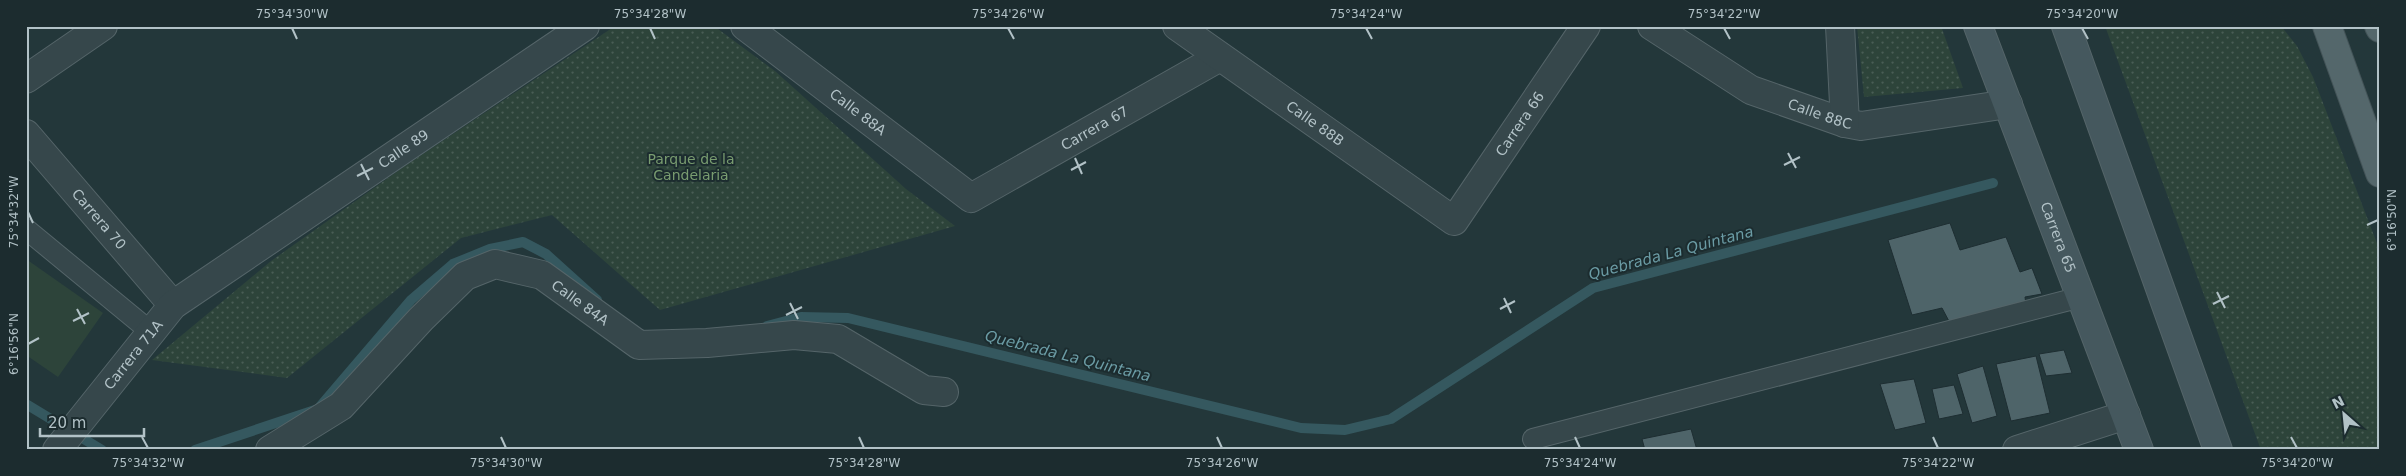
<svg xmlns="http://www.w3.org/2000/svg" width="2406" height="476" viewBox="0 0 2406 476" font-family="'DejaVu Sans',sans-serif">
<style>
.grass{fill:#2d443a}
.park{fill:url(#park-dots)}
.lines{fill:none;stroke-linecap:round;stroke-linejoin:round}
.stream{stroke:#35585f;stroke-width:10}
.building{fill:#4e6469;stroke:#1e2e32}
.lane-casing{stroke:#556569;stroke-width:22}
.street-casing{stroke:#556569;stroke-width:30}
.secondary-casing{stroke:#556569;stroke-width:30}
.primary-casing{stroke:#435357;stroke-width:30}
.lane{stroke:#36474b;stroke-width:20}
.street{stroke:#36474b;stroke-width:28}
.secondary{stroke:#45585e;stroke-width:28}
.primary{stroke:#54676b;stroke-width:28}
.ticks{fill:none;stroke:#b2c2c7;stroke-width:2}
.labels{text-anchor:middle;stroke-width:4;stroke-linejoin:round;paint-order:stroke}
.street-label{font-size:14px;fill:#b2c2c7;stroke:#1c2c2f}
.park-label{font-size:14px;fill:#799c70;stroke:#1c2c2f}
.water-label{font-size:15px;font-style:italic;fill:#6b9ca5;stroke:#1c2c2f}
.neatline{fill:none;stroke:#b2c2c7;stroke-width:2}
.ticks-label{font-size:12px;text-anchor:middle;fill:#b2c2c7}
</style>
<defs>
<pattern id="park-dots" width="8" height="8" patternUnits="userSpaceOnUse" patternTransform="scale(1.25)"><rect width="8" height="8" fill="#2d443a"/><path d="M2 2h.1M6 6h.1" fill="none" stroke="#495d55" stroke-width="1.8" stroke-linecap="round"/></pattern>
</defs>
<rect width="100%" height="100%" fill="#23373a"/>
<path class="grass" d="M26 259 103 313 58 377 26 355Z"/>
<path class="park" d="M615 26H714L775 71 906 189 955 226 660 310 552 215 461 238 287 378 152 360 271 261 405 166Z
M1857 26H1941L1963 88 1864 97Z
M2105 26H2281L2297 46 2313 77 2380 251V450H2261Z"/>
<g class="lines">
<path class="stream" d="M767 326 801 317 848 318 1301 428 1345 430 1391 419 1593 288 1993 183
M26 404 102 450
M195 450 318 409 411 300 453 264 490 249 523 242 546 254 597 300"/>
</g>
<path class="building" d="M1950 223 1960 250 2006 237 2020 272 2032 268 2042 294 2025 297 2026 305 1951 325 1942 308 1912 315 1888 240Z
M2064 350 2072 373 2046 376 2039 354Z
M2036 356 2050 413 2011 421 1996 364Z
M1983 366 1997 416 1972 423 1957 374Z
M1914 379 1926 423 1895 430 1880 384Z
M1954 385 1963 414 1939 419 1932 389Z
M1691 429 1697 450H1645L1642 439Z"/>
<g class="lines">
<g class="lane-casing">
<path id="lane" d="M26 229 151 332
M1533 439 2081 297"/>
</g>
<g class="street-casing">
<g id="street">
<path id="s1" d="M745 26 971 198 1220 57"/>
<path id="s2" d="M1177 26 1454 221 1586 26"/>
<path id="s3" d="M1652 26 1751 90 1845 123 1861 126 2008 104"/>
<path d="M1840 26 1845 123"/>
<path d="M26 79 103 26"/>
<path id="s4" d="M26 134 173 305"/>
<path id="s5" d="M57 450 173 305 585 26"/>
<path id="s6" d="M270 450 341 406 421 319 465 276 495 264 542 275 639 345 707 343 794 335 838 339 924 390 944 392"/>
<path d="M2017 450 2126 415"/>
</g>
</g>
<g class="secondary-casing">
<g id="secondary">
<path id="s7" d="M1978 26 2139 450"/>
<path d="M2066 26 2218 450"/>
</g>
</g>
<g class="primary-casing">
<path id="primary" d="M2327 26 2380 173
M2379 26 2380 28"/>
</g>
<use href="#lane" class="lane"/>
<use href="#street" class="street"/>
<use href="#secondary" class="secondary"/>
<use href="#primary" class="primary"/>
</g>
<path class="ticks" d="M292 28 297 39M650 28 655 39M1008 28 1014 39M1366 28 1372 39M1724 28 1730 39M2082 28 2088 39M1788 153 1796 168M1075 158 1082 174M361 164 369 180M1784 165 1800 157M1071 170 1086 162M357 176 373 168M28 212 33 223M2367 225 2378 220M2217 292 2225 308M1504 298 1511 313M790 303 798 319M2213 304 2229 296M77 309 85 324M1500 309 1515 301M786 315 802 307M73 321 89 313M28 344 39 338M142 437 148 448M501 437 506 448M859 437 864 448M1217 437 1222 448M1575 437 1580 448M1933 437 1938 448M2291 437 2297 448"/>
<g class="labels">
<g class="street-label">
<text dy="5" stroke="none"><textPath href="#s1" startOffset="142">Calle 88A</textPath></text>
<text dy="5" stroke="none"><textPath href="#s3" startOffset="191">Calle 88C</textPath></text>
<text dy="5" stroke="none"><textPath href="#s2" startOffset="169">Calle 88B</textPath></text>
<text dy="5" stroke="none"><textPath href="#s2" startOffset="456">Carrera 66</textPath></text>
<text dy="5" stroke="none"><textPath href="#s1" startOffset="426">Carrera 67</textPath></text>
<text dy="5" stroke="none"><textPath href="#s5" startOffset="464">Calle 89</textPath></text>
<text dy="5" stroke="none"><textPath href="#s4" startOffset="112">Carrera 70</textPath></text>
<text dy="5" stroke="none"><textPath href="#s7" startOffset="226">Carrera 65</textPath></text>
<text dy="5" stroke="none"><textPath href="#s6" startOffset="391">Calle 84A</textPath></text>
<text dy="5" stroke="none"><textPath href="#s5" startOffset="122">Carrera 71A</textPath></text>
</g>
<g class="park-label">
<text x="691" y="164">Parque de la<tspan x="691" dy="16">Candelaria</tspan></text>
</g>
<g class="water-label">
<text transform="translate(1671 253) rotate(-15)" y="5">Quebrada La Quintana</text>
<text transform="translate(1068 356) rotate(14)" y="5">Quebrada La Quintana</text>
</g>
</g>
<rect width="2406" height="476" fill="none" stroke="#1c2c2f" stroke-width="55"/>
<g transform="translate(2344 414) rotate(333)" stroke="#1c2c2f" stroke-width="4" paint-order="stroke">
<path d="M0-4L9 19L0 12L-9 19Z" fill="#b2c2c7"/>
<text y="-8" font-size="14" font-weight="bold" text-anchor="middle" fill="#b2c2c7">N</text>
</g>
<path d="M40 428v8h104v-8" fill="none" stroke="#b2c2c7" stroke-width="2.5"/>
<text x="48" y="428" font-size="15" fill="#b2c2c7" stroke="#1c2c2f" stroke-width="4" paint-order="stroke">20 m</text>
<rect x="28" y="28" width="2350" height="420" class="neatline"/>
<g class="ticks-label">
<text x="292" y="18">75°34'30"W</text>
<text x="650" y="18">75°34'28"W</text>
<text x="1008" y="18">75°34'26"W</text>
<text x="1366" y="18">75°34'24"W</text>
<text x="1724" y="18">75°34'22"W</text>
<text x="2082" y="18">75°34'20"W</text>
<text transform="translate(14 212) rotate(-90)" y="4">75°34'32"W</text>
<text transform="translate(2392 220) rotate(-90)" y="4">6°16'50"N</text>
<text transform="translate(14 344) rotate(-90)" y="4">6°16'56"N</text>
<text x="148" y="467">75°34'32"W</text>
<text x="506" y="467">75°34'30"W</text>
<text x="864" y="467">75°34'28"W</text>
<text x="1222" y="467">75°34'26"W</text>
<text x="1580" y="467">75°34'24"W</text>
<text x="1938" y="467">75°34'22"W</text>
<text x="2297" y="467">75°34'20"W</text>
</g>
</svg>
